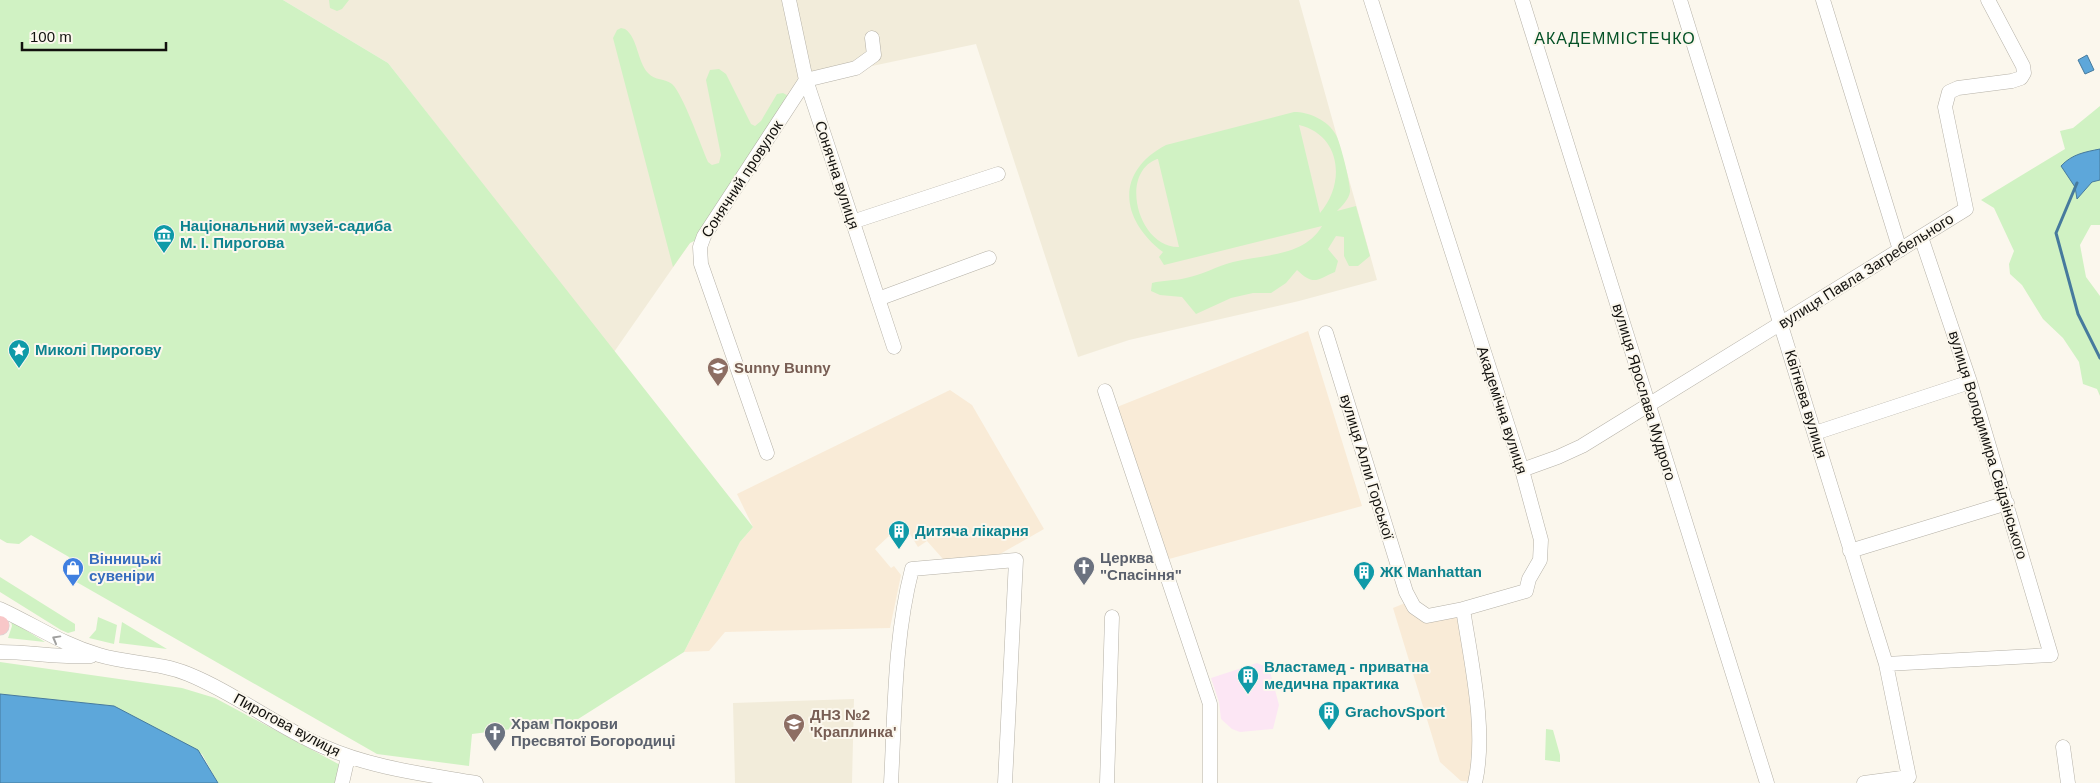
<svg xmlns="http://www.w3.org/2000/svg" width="2100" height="783" viewBox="0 0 2100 783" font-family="Arial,sans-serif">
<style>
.built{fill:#f2ecda}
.industrial{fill:#f9ebd7}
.medical{fill:#fce6f4}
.green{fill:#d0f2c3;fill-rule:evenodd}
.water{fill:#5da7da;stroke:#467a9d}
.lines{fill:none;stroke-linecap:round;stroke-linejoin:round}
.stream{stroke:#467a9d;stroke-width:3}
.minor-casing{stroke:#b5b1a7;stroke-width:15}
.major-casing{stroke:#d4d4d4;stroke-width:19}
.minor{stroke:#fff;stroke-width:14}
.major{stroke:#f8c7c8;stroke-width:18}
.oneway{stroke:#a0a09f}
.labels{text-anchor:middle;stroke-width:4;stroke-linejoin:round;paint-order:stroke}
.street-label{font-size:15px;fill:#12110e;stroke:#fbf7ed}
.culture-label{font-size:15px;font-weight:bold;fill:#0d838f;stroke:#fbf7ed;text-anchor:start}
.education-label{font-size:15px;font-weight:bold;fill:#785e54;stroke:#fbf7ed;text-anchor:start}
.worship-label{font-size:15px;font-weight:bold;fill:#5b616d;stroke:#fbf7ed;text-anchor:start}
.shop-label{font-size:15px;font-weight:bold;fill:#366cbe;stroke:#fbf7ed;text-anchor:start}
.neighbourhood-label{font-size:16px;letter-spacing:1px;fill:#045126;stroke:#fbf7ed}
</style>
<rect width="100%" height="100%" fill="#fbf7ed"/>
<path class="built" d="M283 0H1299L1377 280 1299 301 1129 340 1078 357 976 44 806 80 704 236 690 243 614 352 388 63Z
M854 699 852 783H735L733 703Z"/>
<path class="industrial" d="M1308 331 1362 506 1169 559 1117 407Z
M950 390 972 405 1044 529 993 558 943 559 927 541 918 547 903 523 875 549 891 568 894 566 901 575 890 628 725 632 709 651 684 652 740 542 753 527 737 494Z
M1410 601 1427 616 1463 609 1479 722 1475 782 1461 781 1440 762 1393 608Z"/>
<path class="medical" d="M1257 663 1269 668 1275 690 1279 705 1273 729 1240 732 1232 729 1221 719 1219 702 1211 678Z"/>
<path class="green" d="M0 0H283L388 63 753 527 740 542 684 652 575 721 472 734 469 766 377 754 73 580 69 557 31 535 19 544 7 543 0 539Z
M329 0H349L342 9 337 11 330 8Z
M621 28 625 29C638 38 637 61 648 73 655 81 665 78 672 84 683 94 701 146 708 162L712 165 719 163 721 155 706 80 710 70 719 69 726 74 751 124 755 126 761 121 777 94 783 93 794 99 704 236 690 243 673 267 613 38 617 30Z
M2100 106V225H2091L2080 245 2086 277 2100 296V396L2097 389 2083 384 2079 362 2063 338 2043 319 2022 285 2010 274 2009 264 2014 251 1994 208 1981 200 2065 149 2060 131 2073 128Z
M1294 112C1309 112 1328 120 1336 135 1340 141 1351 185 1350 192 1349 199 1342 206 1337 211L1356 206 1370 256 1358 266H1349L1344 256V237L1336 236 1328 249 1338 261 1335 272C1316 280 1314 286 1297 270L1286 283 1271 293H1253L1231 298 1196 314 1182 297 1160 295 1151 291 1152 283C1163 280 1174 281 1186 278 1202 275 1217 266 1233 262 1264 254 1304 257 1322 226L1164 265 1159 257 1163 252C1120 219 1115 172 1166 145ZM1299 125C1341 135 1346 183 1320 213ZM1157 159H1158L1179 247C1139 248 1118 174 1157 159Z
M0 577 75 624V631L68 633 61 630 0 592Z
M98 617 117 625 114 644 89 638 96 630Z
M11 621 45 642 8 638 12 626Z
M122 622 167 649 119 643Z
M0 662 182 688 215 698 344 767 342 783H218L202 754 114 706 0 694Z
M1546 729 1553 730 1560 755V762L1545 760Z"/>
<path class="water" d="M2087 55 2094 70 2085 74 2078 60Z
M2100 149V180L2092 182 2077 199 2075 187 2061 166C2072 154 2085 152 2100 149Z
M0 694 114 706 198 750 218 783H0Z"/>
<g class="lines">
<path class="stream" d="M2077 183 2056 233 2078 314 2100 358"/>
<g class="minor-casing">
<path id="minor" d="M789 0 806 80 894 347
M1371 0 1522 470 1541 540 1540 560 1529 579 1526 591 1463 609C1471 662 1487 731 1475 783
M1522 0 1767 783
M1680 0 1886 664 1909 777 1864 783
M1823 0 1900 250
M852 222 998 174
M878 299 989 258
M1326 333 1406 592 1414 607 1427 616 1463 609
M1105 391 1210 704V783
M1815 433 1970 382
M767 453 701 264 700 247 704 236 806 80 856 68 874 55 872 38
M1522 470 1558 457 1582 446 1966 209 1945 107 1949 92 1958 88 2012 81 2021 78 2024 73 2023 66 1988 0
M1850 551 2007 503
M0 609C35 625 61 644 99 655 129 664 159 662 188 674 235 693 276 726 322 746 371 768 424 774 476 783
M0 652C31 652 61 658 91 656
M1886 664 2051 655 1970 382 1921 237
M2063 747 2068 783
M342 783 348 757
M891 783C895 711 894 639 912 569L1016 560 1005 783
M1107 783 1112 617"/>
</g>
<g class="major-casing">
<path id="major" d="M0 625V626"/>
</g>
<use href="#minor" class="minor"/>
<use href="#major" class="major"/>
</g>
<defs><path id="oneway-chevron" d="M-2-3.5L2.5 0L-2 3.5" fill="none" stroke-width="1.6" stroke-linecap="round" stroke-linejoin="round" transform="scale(1.25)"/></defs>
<use class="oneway" href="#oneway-chevron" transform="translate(56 639) rotate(-151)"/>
<defs>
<g id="museum-pin" transform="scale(1.125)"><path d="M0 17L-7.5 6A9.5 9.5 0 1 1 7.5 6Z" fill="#0f9aa8" stroke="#fbf7ed"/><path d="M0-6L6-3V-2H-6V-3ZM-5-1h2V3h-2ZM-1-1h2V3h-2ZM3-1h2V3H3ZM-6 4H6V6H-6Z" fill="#fff"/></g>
<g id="sight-pin" transform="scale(1.125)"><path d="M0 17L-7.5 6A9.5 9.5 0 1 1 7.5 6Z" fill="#0f9aa8" stroke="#fbf7ed"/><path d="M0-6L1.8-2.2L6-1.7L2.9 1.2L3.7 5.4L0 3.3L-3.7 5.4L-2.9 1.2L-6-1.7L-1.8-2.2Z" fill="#fff"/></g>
<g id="school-pin" transform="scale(1.125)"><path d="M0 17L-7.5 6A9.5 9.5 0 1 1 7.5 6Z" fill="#8d6e63" stroke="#fbf7ed"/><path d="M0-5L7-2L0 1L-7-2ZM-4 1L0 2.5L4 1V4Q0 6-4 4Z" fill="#fff"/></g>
<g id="building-pin" transform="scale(1.125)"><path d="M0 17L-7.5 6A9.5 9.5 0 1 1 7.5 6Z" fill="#0f9aa8" stroke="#fbf7ed"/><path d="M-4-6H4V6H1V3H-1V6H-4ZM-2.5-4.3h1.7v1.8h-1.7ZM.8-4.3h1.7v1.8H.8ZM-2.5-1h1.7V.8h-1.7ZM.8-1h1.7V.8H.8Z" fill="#fff"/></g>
<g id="church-pin" transform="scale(1.125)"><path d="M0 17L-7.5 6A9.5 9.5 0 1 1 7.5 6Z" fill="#6b7280" stroke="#fbf7ed"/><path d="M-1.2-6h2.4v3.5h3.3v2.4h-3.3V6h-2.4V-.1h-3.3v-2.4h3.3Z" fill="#fff"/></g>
<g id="shop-pin" transform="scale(1.125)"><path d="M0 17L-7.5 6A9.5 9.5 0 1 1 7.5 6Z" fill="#3f7fe0" stroke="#fbf7ed"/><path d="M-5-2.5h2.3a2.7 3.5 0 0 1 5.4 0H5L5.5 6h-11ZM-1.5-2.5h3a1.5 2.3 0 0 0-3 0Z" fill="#fff"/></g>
</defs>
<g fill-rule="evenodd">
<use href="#museum-pin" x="164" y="235"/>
<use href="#sight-pin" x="19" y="350"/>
<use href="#school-pin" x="718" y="368"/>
<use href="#building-pin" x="899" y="531"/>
<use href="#church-pin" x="1084" y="567"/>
<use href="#shop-pin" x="73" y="568"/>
<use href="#building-pin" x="1364" y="572"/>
<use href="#building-pin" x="1248" y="676"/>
<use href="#building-pin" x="1329" y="712"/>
<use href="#school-pin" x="794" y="724"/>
<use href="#church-pin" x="495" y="733"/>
</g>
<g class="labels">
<g class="street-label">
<text transform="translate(837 175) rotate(72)" y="5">Сонячна вулиця</text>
<text transform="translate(742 179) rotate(-57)" y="5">Сонячний провулок</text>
<text transform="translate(1866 271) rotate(-32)" y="5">вулиця Павла Загребельного</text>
<text transform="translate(1644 392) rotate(73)" y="5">вулиця Ярослава Мудрого</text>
<text transform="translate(1806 404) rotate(73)" y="5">Квітнева вулиця</text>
<text transform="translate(1502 410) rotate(72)" y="5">Академічна вулиця</text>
<text transform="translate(1988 445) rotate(73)" y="5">вулиця Володимира Свідзінського</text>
<text transform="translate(1367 467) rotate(73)" y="5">вулиця Алли Горської</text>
<text transform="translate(287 725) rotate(28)" y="5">Пирогова вулиця</text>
</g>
<g class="culture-label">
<text x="180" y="231">Національний музей-садиба<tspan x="180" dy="17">М. І. Пирогова</tspan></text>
<text x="35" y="355">Миколі Пирогову</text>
<text x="915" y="536">Дитяча лікарня</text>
<text x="1380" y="577">ЖК Manhattan</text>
<text x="1264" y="672">Властамед - приватна<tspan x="1264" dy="17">медична практика</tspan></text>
<text x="1345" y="717">GrachovSport</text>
</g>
<g class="education-label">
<text x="734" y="373">Sunny Bunny</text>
<text x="810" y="720">ДНЗ №2<tspan x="810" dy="17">'Краплинка'</tspan></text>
</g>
<g class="worship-label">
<text x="1100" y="563">Церква<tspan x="1100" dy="17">"Спасіння"</tspan></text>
<text x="511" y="729">Храм Покрови<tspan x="511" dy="17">Пресвятої Богородиці</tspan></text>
</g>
<g class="shop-label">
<text x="89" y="564">Вінницькі<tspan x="89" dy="17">сувеніри</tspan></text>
</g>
<g class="neighbourhood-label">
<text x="1615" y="44">АКАДЕММІСТЕЧКО</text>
</g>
</g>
<path d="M22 42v8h144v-8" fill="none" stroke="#12110e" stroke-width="2.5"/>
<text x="30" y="42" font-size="15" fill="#12110e" stroke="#fbf7ed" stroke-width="4" paint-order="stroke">100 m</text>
</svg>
